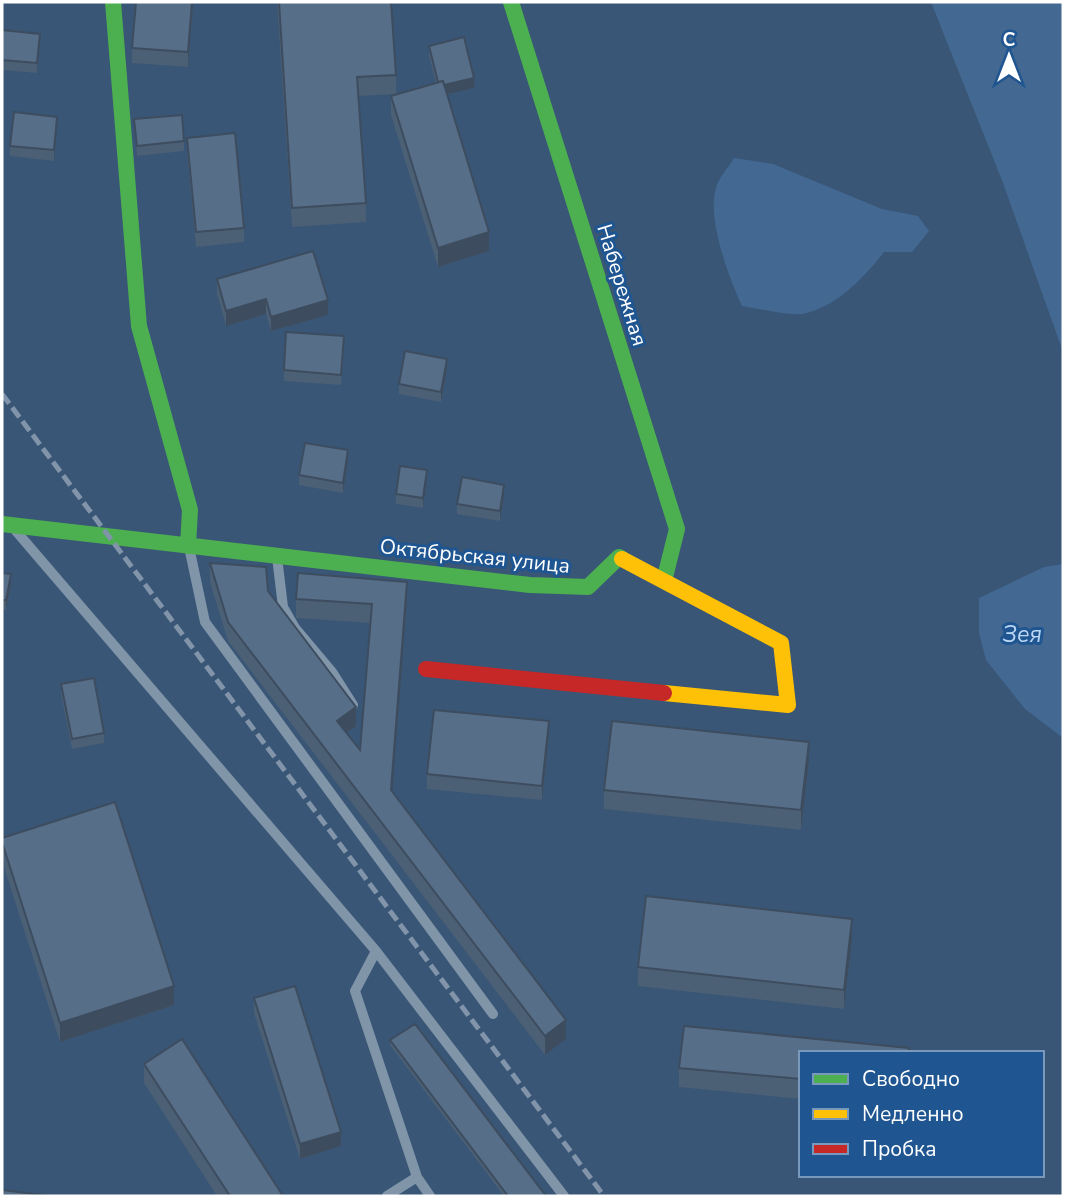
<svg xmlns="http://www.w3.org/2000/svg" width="1065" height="1198" viewBox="0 0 1065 1198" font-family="'Nunito Sans',sans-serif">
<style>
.water{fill:#436891}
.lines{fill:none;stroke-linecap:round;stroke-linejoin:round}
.lane{stroke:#8195a9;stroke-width:10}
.fast{stroke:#4caf50;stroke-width:16}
.slow{stroke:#ffc107;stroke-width:16}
.jam{stroke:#c62828;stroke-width:16}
.rail{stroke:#8194a9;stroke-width:5;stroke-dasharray:12 5;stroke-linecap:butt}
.wall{fill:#4b5f75}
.shaded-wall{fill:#3d4d5f}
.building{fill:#576e88;stroke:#3d4d5f;stroke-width:2}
.labels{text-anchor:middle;stroke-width:6;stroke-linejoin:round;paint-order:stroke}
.street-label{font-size:21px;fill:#fff;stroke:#1f5590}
.water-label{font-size:23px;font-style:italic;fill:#bcd7f4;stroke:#1f5590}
</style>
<rect width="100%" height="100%" fill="#395676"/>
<path class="water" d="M931 2H1063V352L1003 183Z
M734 158 773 164 882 209 918 216 929 231 912 252H884C864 278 835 308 802 314 789 316 756 308 742 306 729 278 705 215 717 185 720 176 729 167 734 158Z
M1063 564V738L1025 709 986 660 979 633V598L1044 567Z"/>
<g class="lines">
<path class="lane" d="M16 531 376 951 355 991 417 1177 430 1196
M189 547 205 622 493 1014
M277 557 283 607 295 628 332 672 353 705
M376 951 564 1196
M387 1196 417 1177"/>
<path class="fast" d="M113 2 139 326 190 510 188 546
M511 2 677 529 664 581
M2 524 530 585 588 587 619 557 622 559"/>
<path class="slow" d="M622 559 781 643 788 705 664 693"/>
<path class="jam" d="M426 669 664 693"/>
<path class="rail" d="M2 394 604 1196"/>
</g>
<path class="wall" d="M193 2 188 67 132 63V48Z
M277 2H391L396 75V94L359 96 366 203V222L292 227Z
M2 30 40 44 37 73 2 70Z
M429 46 474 88 447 94 489 251 438 267 391 115V96L436 83 429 56Z
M134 119 184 141V151L137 156Z
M57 127 54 161 10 156V146Z
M187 138 244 228V242L196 247 187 152Z
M217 279 328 315 271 331 266 314 226 326 217 294Z
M344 346 341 385 284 381V370Z
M447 369 441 402 399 394V384Z
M348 460 343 493 299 485V475Z
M427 480 423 508 396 504V494Z
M504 495 500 521 457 514V504Z
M210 563 268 591 356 726 347 733 360 750 370 623 296 618V599L407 601 392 792 566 1039 545 1055 228 641 210 582Z
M2 573 11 584 6 610H2Z
M61 684 104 733V743L72 749 61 694Z
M549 736 542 800 427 789V774Z
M809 761 801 830 604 809V790Z
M2 838 174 1005 60 1042 2 861Z
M852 939 844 1009 638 986V967Z
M254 998 341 1146 300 1159 254 1013Z
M390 1040 546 1196H504L390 1045Z
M801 1053V1099L679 1087V1068Z
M144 1064 283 1196H217L144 1083Z"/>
<path class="shaded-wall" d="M192 2H193L188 67V52Z
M40 34V44L37 73V63Z
M474 78V88L439 96V86Z
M57 117V127L54 161V150Z
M489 232V251L438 267V248Z
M266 299V314L226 326V311Z
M328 300V315L271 331V317Z
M447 359V369L441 402V392Z
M348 450V460L343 493V483Z
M427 470V480L423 508V498Z
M504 485V495L500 521V511Z
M11 574V584L6 610V600Z
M407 582V601L391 809V790Z
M356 707V726L337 740V721Z
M549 721V736L542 800V786Z
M809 742V761L801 830V810Z
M852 919V939L844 1009V990Z
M174 986V1005L60 1042V1023Z
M566 1020V1039L545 1055V1036Z
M341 1132V1146L300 1159V1144Z"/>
<path class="building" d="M136 2H192L188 52 132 48Z
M279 2H391L396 75 357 77 366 203 292 208Z
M2 30 40 34 37 63 2 60Z
M464 37 474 78 444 85 443 81 438 82 429 46Z
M443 81 489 232 438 248 391 96Z
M14 112 57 117 54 150 10 146Z
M182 115 184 141 137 146 134 119Z
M235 133 244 228 196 232 187 138Z
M313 251 328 300 271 317 266 299 226 311 217 279Z
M286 332 344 336 341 375 284 370Z
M405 351 447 359 441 392 399 384Z
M305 443 348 450 343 483 299 475Z
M400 466 427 470 423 498 396 494Z
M462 477 504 485 500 511 457 504Z
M210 563 266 567 268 591 356 707 337 721 360 750 372 604 296 599 298 573 407 582 391 790 566 1020 545 1036 228 622Z
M2 573 11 574 6 600H2Z
M94 678 104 733 72 739 61 684Z
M434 710 549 721 542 786 427 774Z
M612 721 809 742 801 810 604 790Z
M115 802 174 986 60 1023 2 842V838Z
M646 896 852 919 844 990 638 967Z
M295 986 341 1132 300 1144 254 998Z
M415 1024 546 1196H508L390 1040Z
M684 1026 909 1048 908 1053H801V1079L679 1068Z
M182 1039 283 1196H230L144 1064Z
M2 1190 43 1195V1196H2Z"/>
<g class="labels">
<g class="street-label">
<text transform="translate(622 285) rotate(73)" y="7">Набережная</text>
<text transform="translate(475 556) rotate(6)" y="7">Октябрьская улица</text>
</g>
<g class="water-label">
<text x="1022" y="642">Зея</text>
</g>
</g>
<rect width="1065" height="1198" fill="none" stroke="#ffffff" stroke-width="7"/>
<rect x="799" y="1051" width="245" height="126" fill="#1f5590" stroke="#7999bc" stroke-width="2"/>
<rect x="813" y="1074" width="35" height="10" fill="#4caf50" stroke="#7999bc" stroke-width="2"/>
<text x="862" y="1086" font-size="21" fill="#ffffff">Свободно</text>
<rect x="813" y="1109" width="35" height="10" fill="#ffc107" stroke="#7999bc" stroke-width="2"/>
<text x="862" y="1121" font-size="21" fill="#ffffff">Медленно</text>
<rect x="813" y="1144" width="35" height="10" fill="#c62828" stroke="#7999bc" stroke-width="2"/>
<text x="862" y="1156" font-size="21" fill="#ffffff">Пробка</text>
<g transform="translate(1009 56)" stroke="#1f5590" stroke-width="5" paint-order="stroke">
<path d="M0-5L12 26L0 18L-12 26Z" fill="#ffffff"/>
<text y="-10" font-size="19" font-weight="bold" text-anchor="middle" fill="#ffffff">С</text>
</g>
</svg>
